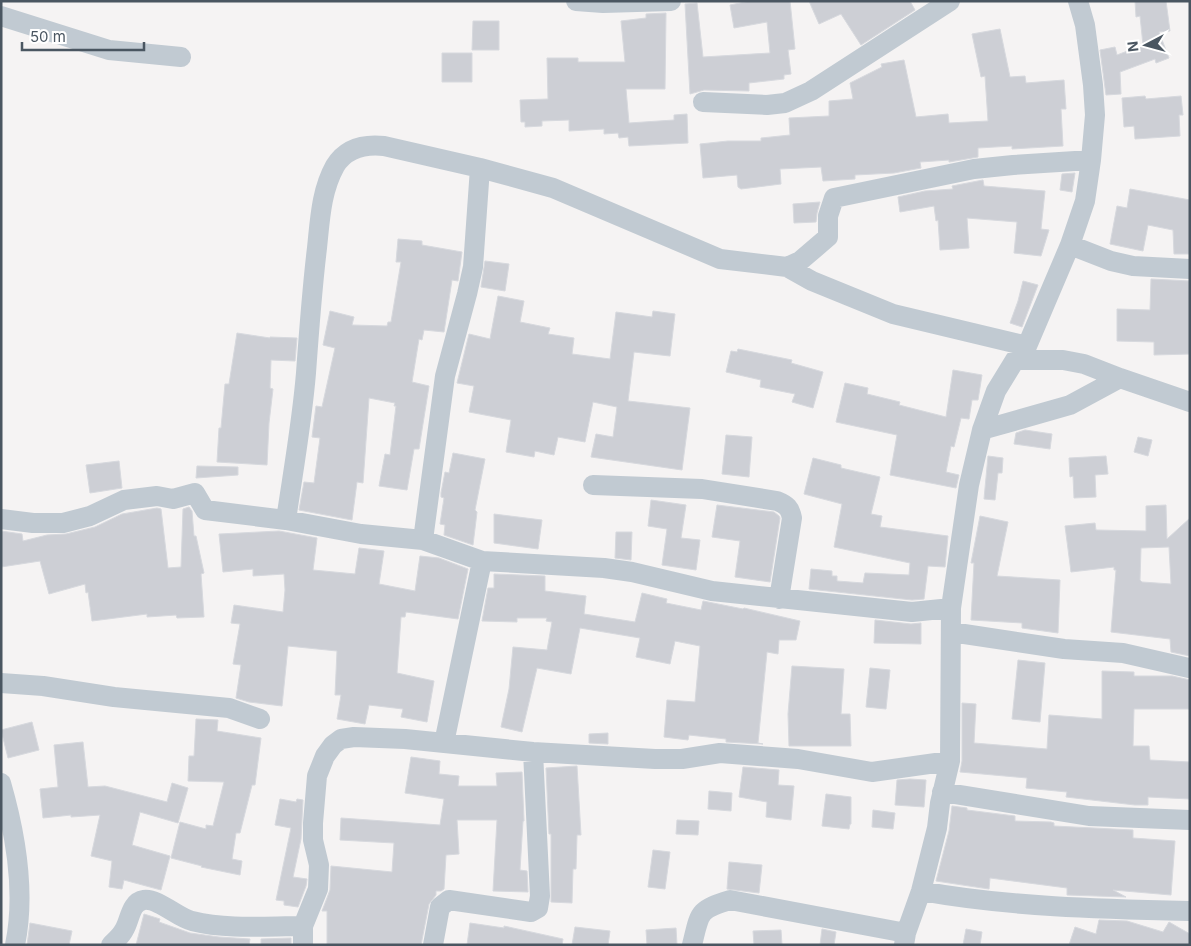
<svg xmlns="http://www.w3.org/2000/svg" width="1191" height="946" viewBox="0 0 1191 946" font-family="Inter,sans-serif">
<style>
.building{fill:#cdcfd5;stroke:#d7d9de;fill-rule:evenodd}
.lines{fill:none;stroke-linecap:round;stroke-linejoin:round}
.minor{stroke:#c1cad2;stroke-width:20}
</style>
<rect width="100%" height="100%" fill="#f5f3f3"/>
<path class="building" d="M750 1H790L795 49 788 50 791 74 784 75V79L749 83V91L704 90 690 94 685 4 697 3 703 57 770 53 767 22 734 28 730 5Z
M809 1H910L915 10 861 45 841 14 819 24Z
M1135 1H1166L1170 31 1159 32 1169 58 1156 63 1155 59 1120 72 1121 94 1106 95 1100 50 1115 47 1117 55 1143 45 1140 16 1136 17Z
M666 13 665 89H626L629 123 674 120V115L687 114 688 143 629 146 628 137 619 138 618 133 604 134V129L569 131V120L542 121V126L525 127V122H521L520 100 548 99 547 58H578V62H625L621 21 646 18V14Z
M473 21H499V50H472Z
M1000 29 1010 77 1025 76 1026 83 1064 80 1066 109H1061L1063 146 1012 149V146L978 148V157L949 162V160L920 162 921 168 894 173 855 175V179L823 181 821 167 780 169 781 184 741 189 738 187 737 175 703 178 700 144 728 141H761V138L790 135 789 118 829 116V101L853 99 850 83 882 67 881 64 904 60 916 117 948 114 949 123 988 121 985 76 981 77 972 34Z
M442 53H472V82H442Z
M1145 96 1146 99 1181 96 1183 115H1179L1180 136 1135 139 1134 126 1124 127 1122 98Z
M1075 173 1072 192 1060 190 1062 174Z
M983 180 984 186 1045 191 1041 229 1049 230 1041 256 1014 253 1017 222 967 218 969 248 940 250 938 220 936 221 934 206 900 212 898 197 925 191 953 189 952 186Z
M1130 189 1190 200V254H1174L1173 230 1148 225 1143 251 1110 244 1117 206 1127 208Z
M820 202 817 213 816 222 794 223 793 204Z
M398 239 422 241V245L462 252 458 281 452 280 444 332 424 330 422 340 419 339 412 382 429 386 419 449H414L407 490 379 486 385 454 390 455 396 406H394L395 403 369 398 363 483 357 482 352 520 299 510 304 482 314 483 320 438 312 437 316 406 322 407 335 348 323 345 330 311 354 317 352 325 387 326 388 322H391L401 262H396Z
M485 261 509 264 505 291 481 287Z
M1151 279 1190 281V354L1154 355V342L1117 341V309L1150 310Z
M1023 281 1038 285 1022 327 1010 323 1018 301Z
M498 296 524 301 520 322 550 328 548 334 574 338 572 354 610 359 616 312 652 317 653 311 675 314 670 356 634 352 628 401 690 408 682 470 591 457 596 434 613 437 617 407 593 402 585 442 558 437 554 455 535 451 534 457 506 452 511 420 469 412 474 386 457 383 469 334 490 339Z
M237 333 270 338V337L297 338 295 361 271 360 270 388 273 389 269 423 267 465 217 462 219 428H221L225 384H229Z
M738 349 792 360 791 363 823 372 813 408 792 402 795 394 760 387 761 380 726 372 731 351 737 352Z
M953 370 982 375 978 400H972L969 419 961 418 954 447 951 446 946 472 959 475 956 488 890 475 897 435 836 422 845 383 868 388 867 394 900 402 899 405 946 417Z
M1025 430 1052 434 1050 449 1014 444 1016 433Z
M726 435 752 437 749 477 722 474Z
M1138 437 1152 440 1148 456 1134 452Z
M453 453 485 459 475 510 477 512 473 545 444 535 445 525 440 524 444 498 441 497V493L445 472 449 473Z
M988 456 1003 458 1002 473H998L995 500 984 499Z
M1106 456 1108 474 1095 475 1096 497 1074 498 1073 476 1070 477 1069 458Z
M813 458 841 465V468L880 477 871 514 882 516 880 527 948 536 945 567 928 566 924 599 912 600 809 589 811 569 832 571V576H837V581L863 583 865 573 909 575 910 563 834 547 842 504 804 494Z
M119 461 122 488 90 493 86 465Z
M197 466 238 467V475L196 478Z
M651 500 686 505 681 538 700 540 696 570 662 565 667 529 648 526Z
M717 505 774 512 779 516 780 518 770 582 735 577 740 541 712 537Z
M1166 505 1167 539 1190 518V656L1171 652 1170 639 1111 632 1116 570H1114V567L1071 572 1065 526 1095 523 1096 530 1146 531V506ZM1169 547 1171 584 1142 582 1140 580 1141 548Z
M189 507 192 511 194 536H196L204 573 201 574 204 617 177 618 176 615 147 617V614L92 621 88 592 86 593 85 584 49 594 40 561 1 567V531L22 534 23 541 47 535 66 534 95 527 122 514 157 508 161 509 168 568 181 567 183 509Z
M494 514 542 520 538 549 494 543Z
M980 516 1008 522 997 576 1060 580 1058 633 1022 628V623L971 620 974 563H971Z
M279 531 317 538 313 570 355 574 359 548 384 551 379 584 415 591 420 556 439 558 468 569 458 619 406 612 405 617H401L397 673 434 681 427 722 401 717 403 709 369 705 365 724 337 719 341 695H335L337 651 288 646 282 706 249 702 236 698 241 665 233 664 240 624 231 623 234 605 283 612 285 590 284 574 253 576V569L223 572 219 534Z
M616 532H632L631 560 615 558Z
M494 574 545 576V591L586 596 584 614 635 622 642 593 667 599 666 603 701 610 703 601 743 609 744 608 800 621 796 640H779L778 654 767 652 758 743 763 744 726 742V739L689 735 688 740 664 737 667 700 695 702 700 646 675 641 670 664 636 657 640 638 580 628 571 674 537 668 522 732 501 727 509 689 513 647 547 650 552 622 546 621 547 618H517V622L482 621 488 588H494Z
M875 620 911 624 921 623V644L874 643Z
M1018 660 1045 663 1040 722 1012 719Z
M792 666 844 669 841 714H850L851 746H789L788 714Z
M870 668 890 670 886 709 866 707Z
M1102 671 1134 672V676H1172L1190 680V709H1134L1133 746H1149L1150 760 1190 762V799L1148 797V805H1135L1066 797 1067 792 1026 788 1027 778 960 772 962 761V703L976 704 974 743 1047 749 1049 715 1102 719Z
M196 719 218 720 217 731 261 738 255 785H252L240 833H236L232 859 242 861 240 875 201 867 202 866 171 858 180 822 206 829V825L213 826 224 782 188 781 189 756H194Z
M32 722 39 750 8 758 1 730Z
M608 733V744L589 743V734Z
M83 742 88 787 105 786 167 802 172 783 188 788 178 823 140 812 132 845 170 856 161 890 124 880 122 889 109 887 112 861 91 856 100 815 71 817V815L43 818 40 789 58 787 54 745Z
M411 757 440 761 439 774 459 776 458 786H497L496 773 522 772 524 821H523L520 870 527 871 528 892 493 891 497 820H457L459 854 446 855 444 889 441 891H436V895L429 904 421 945H327V911H322L330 890 331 866 392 872 394 843 340 840 341 818 440 825 444 799 405 793Z
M577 766 581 835H577L576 869H573L572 903 551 902V834H549L546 768Z
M743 767 779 770 778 785 794 786 791 820 766 817 767 802 739 797Z
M910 779 926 780 924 807 895 805 897 780Z
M709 791 732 793 731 811 708 809Z
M826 794 851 797V824H850L849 829 822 826Z
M280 799 296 802 297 799 303 800 301 839 293 877 307 879 306 886 298 907 284 905V901L276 900 291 828 275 825Z
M952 806 967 808V810L1015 816V821L1051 822 1054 823V826L1133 830V838L1175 841 1171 895 1113 890 1126 897 1067 895V888L990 878 989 889 936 881 949 831Z
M873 810 895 813 893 829 872 827Z
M677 820 699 821 698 835 676 834Z
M653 850 670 852 665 889 648 887Z
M729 862 762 865 759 893 727 889Z
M144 914 160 919 159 922 190 933 219 937 250 939 249 945H136Z
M1099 920 1127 921 1163 932 1169 922 1190 934V945H1069L1075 927 1096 934Z
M30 923 72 931 69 945H27Z
M470 923 504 928V926L563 939 562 945H467Z
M575 927 610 931 608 945H572Z
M676 928 677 945H647L646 930Z
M822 929 836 932 834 945H820Z
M966 929 982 932 980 945H963Z
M781 930 782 945H754L753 931Z
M291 938V945H261V939Z"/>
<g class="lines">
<path class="minor" d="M576 1 603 3 671 1
M1 16 109 50 181 57
M703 102 767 105 785 103 811 91 950 1
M1070 245 1111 261 1133 266 1190 269
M787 267 800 261 828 237V216L834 198 974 169 1013 165 1091 160
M1015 360H1063L1084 364 1120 378 1190 402
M982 430 1070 405 1120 378
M593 485 702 489 777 501C787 505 790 508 792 518L779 599
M1 519 33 523H63L90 516 124 500 157 496 173 499 195 493 205 510 286 520 361 534 423 540 482 561 604 568 632 572 712 591 912 612 951 608
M286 520C293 472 302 422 306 373 309 331 312 289 317 248 320 220 321 191 335 166 346 148 365 144 384 146L480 168 553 188 720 259 787 267 812 281 893 314 1027 346
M423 540 445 376 467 294 473 267 480 168
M951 632 1064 649 1123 653 1189 668
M1 683 43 686 114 697 229 708 260 719
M444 743 482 561
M1 783C16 835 26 892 15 945
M942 792 1089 816 1190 820
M921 891C1009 907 1100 909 1190 911
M111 945C116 940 121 936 124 930 130 921 130 902 144 900 158 898 178 918 192 921 228 930 267 926 303 926
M303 945V926L318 889 319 865 313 840V823L317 776 325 756 333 745 341 739 354 737 405 739 533 752 655 759H682L720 753 798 759 872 772 950 761
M433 945 440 907 449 900 531 912 538 908 540 896 533 752
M692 945C700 913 697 910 730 900L906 933
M904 945 906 933 921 891 937 828 940 803 950 761 951 608 969 485 982 430 996 391 1015 360 1027 346 1070 245 1085 201 1091 160 1095 115 1093 85 1085 25 1078 1"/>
</g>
<rect width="1191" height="946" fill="none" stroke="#4a5661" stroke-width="5"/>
<g transform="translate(1146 45) rotate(264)" stroke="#ffffff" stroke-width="4" paint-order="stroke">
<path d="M0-4L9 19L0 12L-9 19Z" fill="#4a5661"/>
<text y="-8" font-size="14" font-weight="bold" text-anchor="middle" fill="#4a5661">N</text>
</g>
<path d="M22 42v8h122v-8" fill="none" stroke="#4a5661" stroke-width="2.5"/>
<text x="30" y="42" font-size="15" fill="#4a5661" stroke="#ffffff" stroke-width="4" paint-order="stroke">50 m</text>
</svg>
